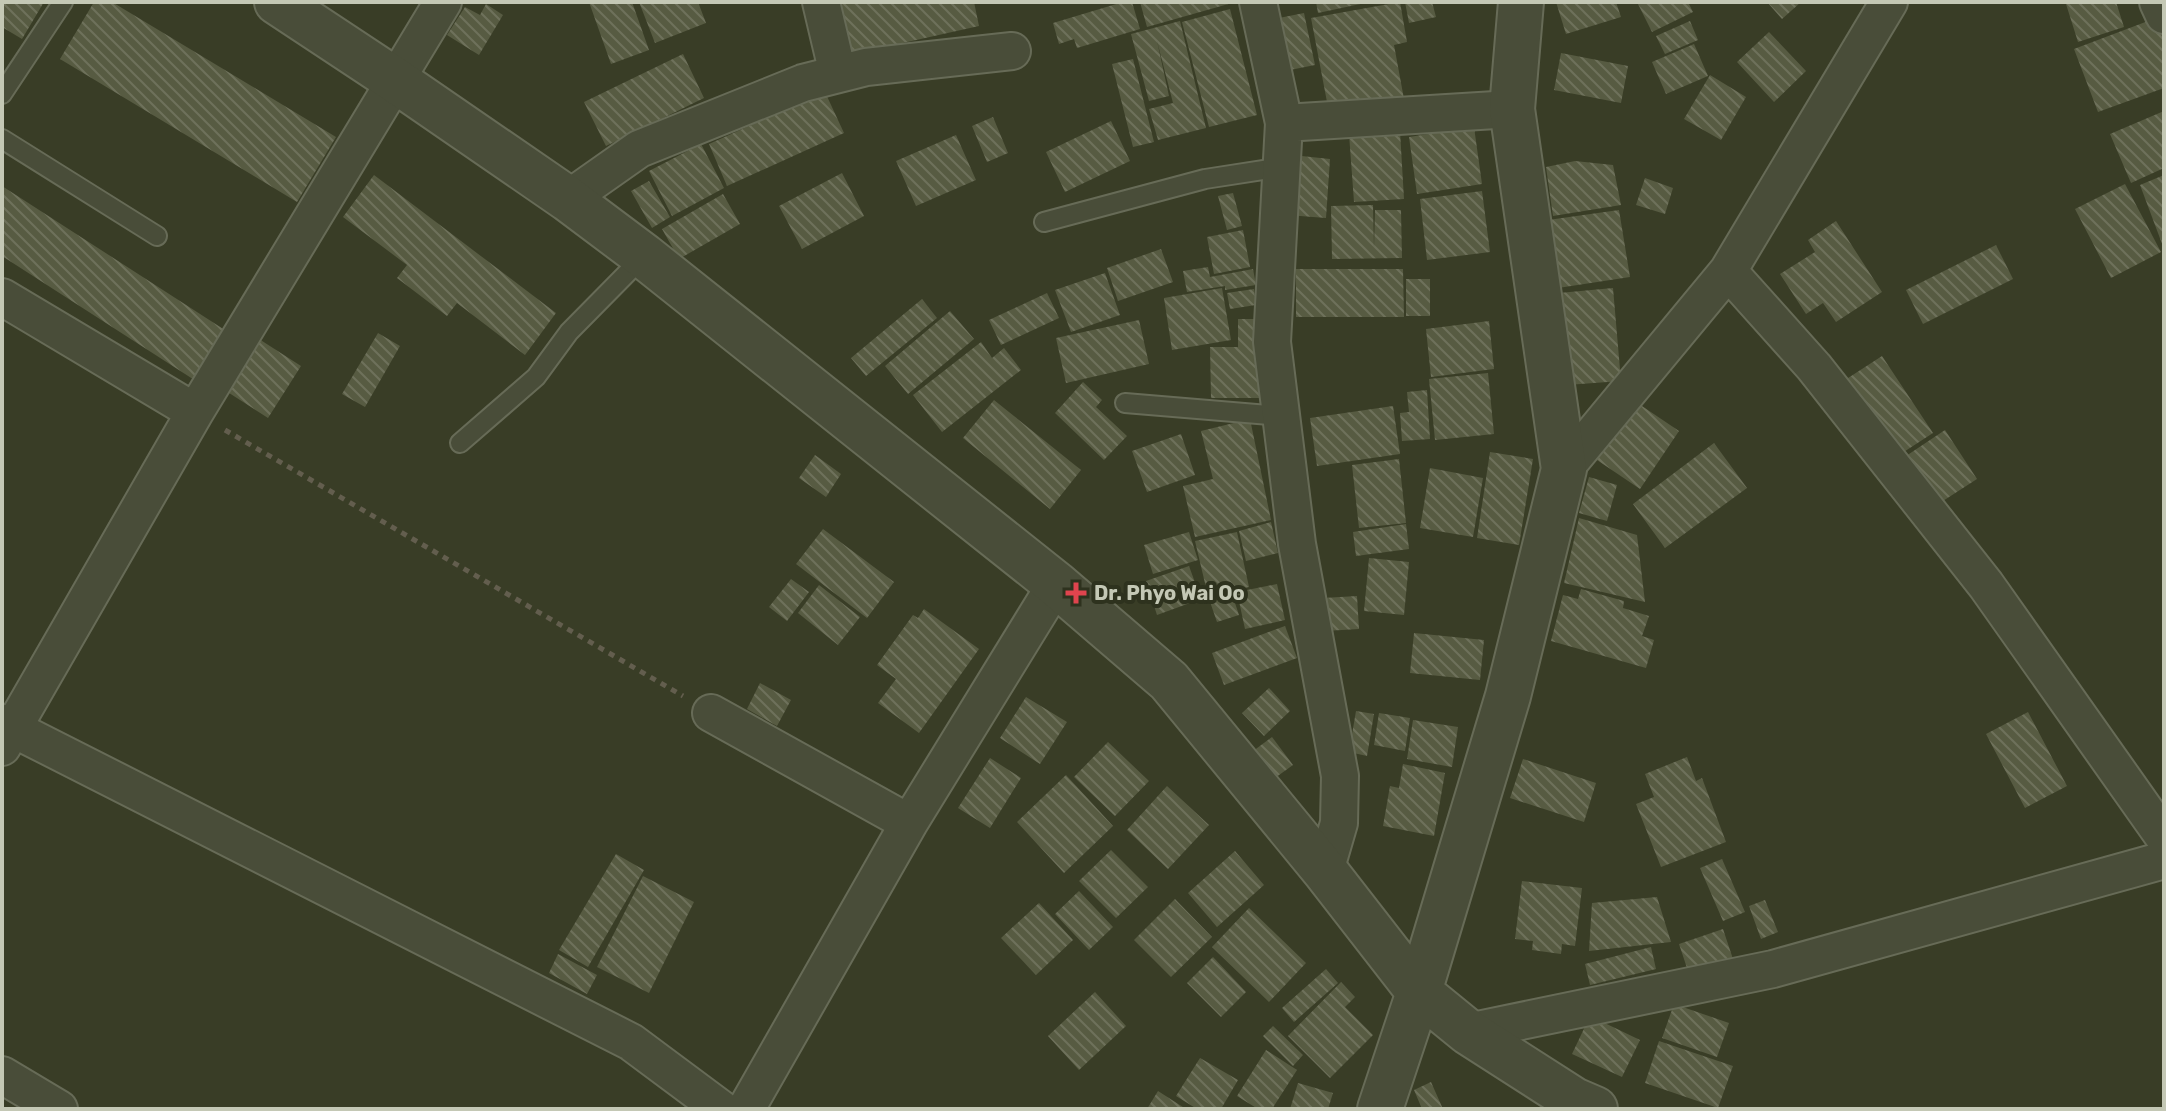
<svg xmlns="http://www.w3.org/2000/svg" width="2166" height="1111" viewBox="0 0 2166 1111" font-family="Rubik,sans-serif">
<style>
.building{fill:url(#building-back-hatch)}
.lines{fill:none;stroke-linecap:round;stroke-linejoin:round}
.service-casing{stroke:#676b57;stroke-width:22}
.minor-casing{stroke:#676b57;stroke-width:40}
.tertiary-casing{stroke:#676b57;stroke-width:48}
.path{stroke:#635e4e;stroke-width:5;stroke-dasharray:6 6;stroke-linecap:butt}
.service{stroke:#494d39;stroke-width:18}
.minor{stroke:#494d39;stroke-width:36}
.tertiary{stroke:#494d39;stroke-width:44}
.health-dot{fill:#e0444e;stroke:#2e321e;stroke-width:3}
.labels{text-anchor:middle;stroke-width:8;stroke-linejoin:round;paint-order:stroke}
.poi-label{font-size:20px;font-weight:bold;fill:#c4c8b5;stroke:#2e321e;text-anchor:start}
</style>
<defs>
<pattern id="building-back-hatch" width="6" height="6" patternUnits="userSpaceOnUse" patternTransform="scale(2)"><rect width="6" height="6" fill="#575b42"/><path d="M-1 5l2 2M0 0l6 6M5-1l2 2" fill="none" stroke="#6e715b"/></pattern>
</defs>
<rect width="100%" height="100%" fill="#393d26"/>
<path class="building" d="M2 2H44L22 39 2 27Z
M94 2H112L336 137 297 202 60 59Z
M589 2H632L649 50 611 64Z
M639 2H698L706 23 655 43Z
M828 2H974L979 26 840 57Z
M1123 2H1132L1140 29 1077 48 1074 39 1059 44 1053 23Z
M1140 2H1232V3L1147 27Z
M1316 2H1365V3L1318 13Z
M1400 2 1407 42 1394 45 1404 99 1327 102 1311 18Z
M1405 2H1432L1436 17 1409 23Z
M1556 2H1616L1621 17 1566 34Z
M1637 2H1688L1693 12 1652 32Z
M1767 2H1801L1782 19Z
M2073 2H2116L2124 27 2078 42 2066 4Z
M486 4 503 15 479 55 447 35 465 7 480 15Z
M1230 9 1257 115 1209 127 1182 22Z
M1304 13 1315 65 1290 70 1279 18Z
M2156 18 2164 40V88L2098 112 2074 49Z
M1180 21 1206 128 1158 140 1149 109 1173 103 1157 41 1169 96 1149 101 1131 34Z
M1690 21 1698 40 1665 54 1656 36Z
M1769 32 1806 71 1774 102 1737 62Z
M1694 44 1708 76 1666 94 1652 62Z
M1561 53 1628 66 1621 103 1554 90Z
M683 54 704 98 606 146 584 102Z
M1133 59 1154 142 1133 147 1112 64Z
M1710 75 1746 97 1721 140 1684 119Z
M825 92 844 133 727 186 709 144Z
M2164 111V168L2131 183 2110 134Z
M993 117 1008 153 987 162 972 126Z
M1111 121 1130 161 1065 192 1046 152Z
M1474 127 1482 184 1417 194 1409 137Z
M1400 131 1404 199 1354 202 1349 134Z
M956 135 976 180 916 206 896 161Z
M701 144 724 188 672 216 649 171Z
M1292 155 1330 159 1326 218 1287 215Z
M1575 161 1613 165 1621 205 1553 216 1546 167Z
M842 173 864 216 802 249 779 206Z
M374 175 556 313 525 355 457 303 447 316 397 278 407 265 343 217Z
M2164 175V249L2140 185Z
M1645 178 1673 188 1665 214 1636 205Z
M649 181 670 217 652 228 631 191Z
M2125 184 2161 252 2111 278 2075 209Z
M2 186 231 334 199 383 2 256Z
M1482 191 1490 252 1427 260 1420 199Z
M1233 193 1242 226 1227 230 1218 196Z
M723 194 740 224 679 259 662 229Z
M1373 205 1374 248 1375 210H1401L1402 258 1332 259 1331 206Z
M1619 210 1630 277 1558 288 1548 220Z
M1836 221 1882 292 1836 322 1823 303 1806 314 1780 274 1815 252 1808 240Z
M1243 230 1250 267 1214 274 1207 237Z
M1996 245 2013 279 1923 324 1906 290Z
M1161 249 1173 282 1118 301 1107 268Z
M1208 267 1210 277 1253 269 1256 285 1225 290V286L1187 292 1183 271Z
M1296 269H1403L1404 317H1296Z
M1105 273 1120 315 1071 332 1055 290Z
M1406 279H1430V316H1406Z
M1222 288 1231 340 1172 350 1164 298Z
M1613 288 1621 381 1567 385 1559 293Z
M1254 289 1256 305 1230 309 1227 293Z
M1047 293 1059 318 1001 345 989 320Z
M922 299 937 318 866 376 851 358Z
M950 311 974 339 908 394 885 366Z
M1238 319H1259L1261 398H1211L1210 347H1238Z
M1139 320 1149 364 1066 383 1056 338Z
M1489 321 1494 369 1431 377 1426 329Z
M378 333 400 346 365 407 342 394Z
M259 339 301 366 268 418 226 391Z
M981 342 992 358 1004 348 1021 370 942 432 913 395Z
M1882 356 1933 433 1896 457 1845 380Z
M1488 373 1494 434 1435 440 1429 379Z
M1083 382 1102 400 1096 407 1127 436 1104 460 1055 413Z
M1427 390 1430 439 1402 441 1400 413 1409 412 1407 392Z
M994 400 1081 470 1050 509 963 438Z
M1636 402 1679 431 1640 489 1597 460Z
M1393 406 1400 454 1317 466 1310 418Z
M1250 419 1271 520 1195 537 1183 486 1213 479 1201 431Z
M1945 430 1977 479 1932 508 1900 460Z
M1181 434 1195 475 1147 492 1132 451Z
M1714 443 1747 488 1665 548 1633 504Z
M1490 452 1533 459 1519 545 1477 538Z
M815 455 841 474 826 497 799 478Z
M1399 459 1406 523 1359 528 1352 465Z
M1430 468 1483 478 1473 537 1420 528Z
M1589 477 1617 485 1607 521 1579 513Z
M1579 518 1637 535 1645 602 1564 583Z
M1271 522 1278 553 1246 561 1239 531Z
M1406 524 1409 549 1356 556 1353 532Z
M823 529 894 582 867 618 796 564Z
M1189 532 1198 560 1153 574 1144 545Z
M1237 532 1249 587 1231 591 1239 615 1217 622 1208 596 1195 541Z
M1369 558 1409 562 1404 615 1364 611Z
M1189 566 1201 599 1157 615 1146 581Z
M791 579 809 592 787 621 769 607Z
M1277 584 1285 620 1245 629 1237 592Z
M819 585 860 617 838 645 798 613Z
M1581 589 1624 601 1623 608 1649 616 1642 636 1654 640 1646 668 1551 641 1563 595 1578 599Z
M1357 596 1359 629 1325 631 1323 598Z
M924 609 979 649 919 733 878 703 896 679 877 665 913 615 918 618Z
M1285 626 1297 658 1224 685 1212 653Z
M1414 633 1484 640 1480 680 1410 673Z
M760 683 791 700 777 726 747 709Z
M1269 688 1290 711 1264 736 1242 713Z
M1026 697 1067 722 1040 764 1000 738Z
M1356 711 1374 714 1367 756 1349 752Z
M2028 712 2067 786 2025 808 1986 734Z
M1379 713 1410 718 1405 751 1374 745Z
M1413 720 1458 727 1452 767 1407 759Z
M1272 737 1293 765 1265 785 1245 757Z
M1108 742 1149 781 1115 816 1074 777Z
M1687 757 1696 781 1702 778 1726 842 1661 867 1636 804 1654 797 1645 774Z
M990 758 1021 778 990 828 958 808Z
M1523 759 1596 783 1584 822 1510 798Z
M1403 764 1445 773 1434 836 1383 826 1390 786 1399 788Z
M1066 775 1113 826 1064 873 1017 822Z
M1167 786 1209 825 1168 869 1127 830Z
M1111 850 1148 887 1116 918 1079 881Z
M1235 851 1264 885 1217 927 1188 893Z
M616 854 644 870 588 967 559 950Z
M1722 859 1745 912 1723 921 1700 868Z
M643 876 694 902 649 993 597 967Z
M1522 881 1582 888 1575 946 1562 944 1561 954 1532 950 1533 941 1515 939Z
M1079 891 1113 927 1089 950 1055 914Z
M1657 897 1671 942 1589 951 1592 903Z
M1175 899 1212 937 1171 977 1134 940Z
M1765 900 1778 932 1761 939 1749 906Z
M1039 903 1073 940 1036 975 1001 938Z
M1249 908 1306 963 1269 1002 1212 947Z
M1723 929 1733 959 1689 974 1679 944Z
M1651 947 1656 969 1590 985 1585 964Z
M558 954 597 975 587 994 549 973Z
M1213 957 1246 992 1221 1017 1187 983Z
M1326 969 1338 983 1294 1022 1282 1008Z
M1341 982 1355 997 1345 1007 1373 1035 1330 1078 1288 1036Z
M1095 992 1126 1026 1079 1070 1048 1036Z
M1674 1004 1729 1023 1717 1057 1662 1038Z
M1590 1016 1640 1040 1622 1077 1572 1054Z
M1273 1026 1303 1055 1293 1066 1263 1036Z
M1659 1041 1733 1066 1718 1108 1645 1083Z
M1266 1050 1297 1070 1272 1109H1258L1237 1096Z
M1200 1058 1238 1080 1221 1109H1197L1176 1096Z
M1431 1082 1443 1109H1422L1414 1090Z
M1298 1083 1333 1093 1328 1109H1290Z
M1158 1091 1186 1109H1147Z"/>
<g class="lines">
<g class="service-casing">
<path id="service" d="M2 94 63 2
M2 139 157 236
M1044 222 1205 179 1282 167
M1125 403 1281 416
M460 443 536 377 569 332 644 256"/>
</g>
<g class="minor-casing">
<path id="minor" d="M821 2 838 74
M1258 2 1284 123 1272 342 1297 544 1340 776 1339 823 1325 871
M2158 2 2164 15
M1284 123 1512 109
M568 199 639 149 803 83 866 67 1012 51
M1728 271 1814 367 1986 585 2164 837
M2 297 195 412
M1564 469 1728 271 1889 2
M711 713 909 823
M2 723 631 1042 721 1109
M2 747 195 412 443 2
M1468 1032 1773 969 2164 860
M2 1075 59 1109
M746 1109 909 823 1056 584"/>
</g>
<g class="tertiary-casing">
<path id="tertiary" d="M277 2 395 80 568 199 644 256 1056 584 1169 681 1325 871 1419 992 1468 1032 1574 1100 1595 1109
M1380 1109 1419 992 1508 696 1564 469 1512 109 1521 2"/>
</g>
<path class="path" d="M225 430 683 696"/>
<use href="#service" class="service"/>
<use href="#minor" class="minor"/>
<use href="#tertiary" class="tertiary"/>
</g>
<path class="health-dot" d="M1072 581h8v8h8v8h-8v8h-8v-8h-8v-8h8z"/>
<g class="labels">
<g class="poi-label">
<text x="1094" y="600">Dr. Phyo Wai Oo</text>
</g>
</g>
<rect width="2166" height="1111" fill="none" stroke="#c4c8b5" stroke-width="8"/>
</svg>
